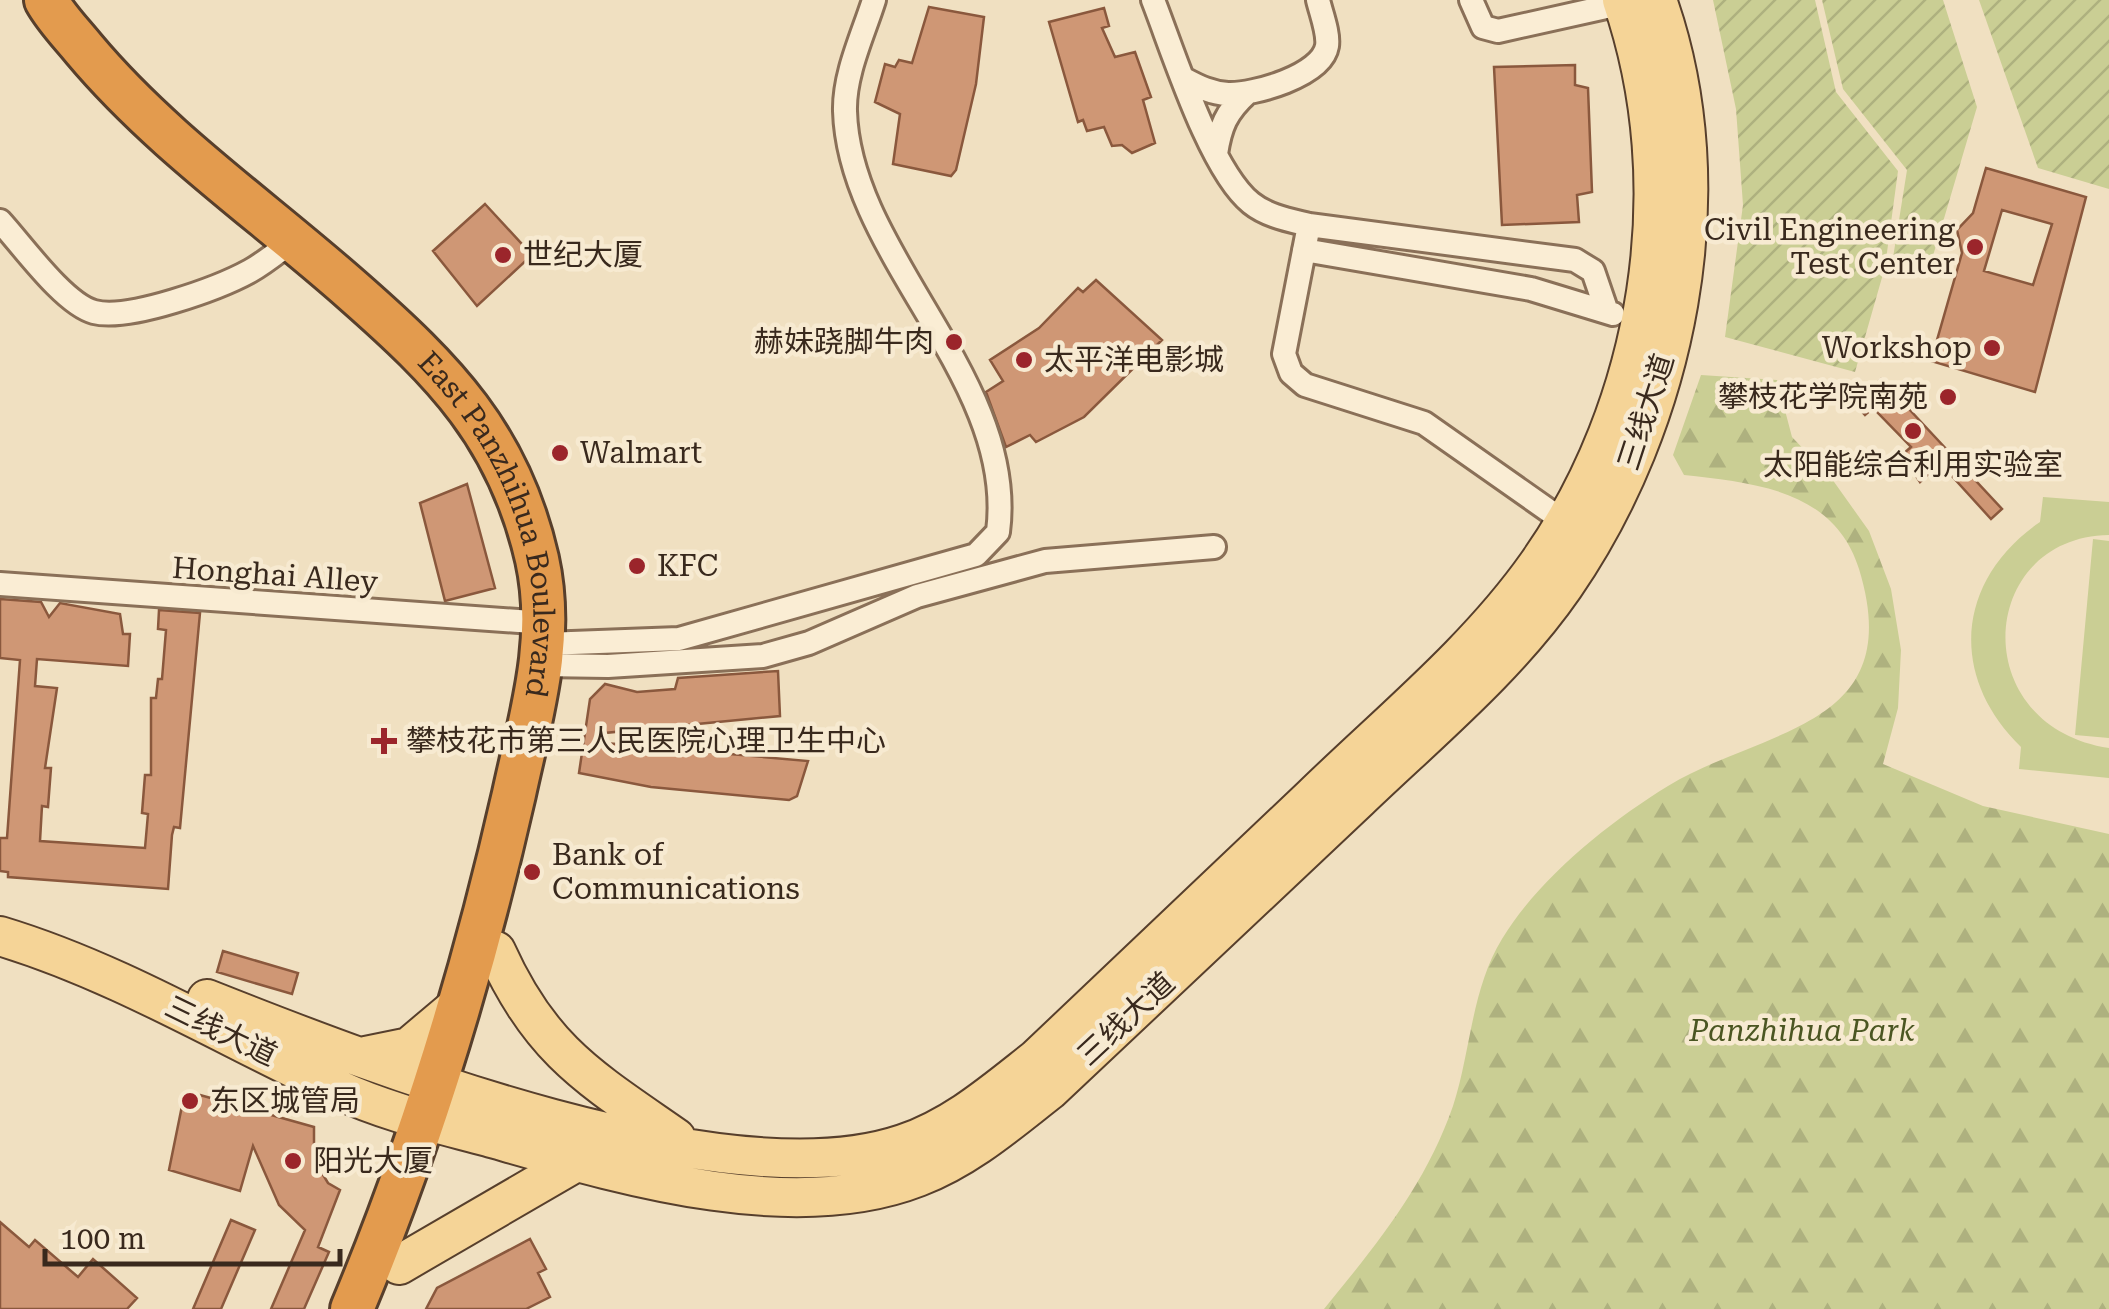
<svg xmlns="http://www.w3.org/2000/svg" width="2109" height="1309" viewBox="0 0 2109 1309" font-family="'Roboto Serif','Noto Sans SC',serif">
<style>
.grass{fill:#cace94}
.forest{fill:url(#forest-firs)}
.garden{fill:url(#garden-furrows)}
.building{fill:#cf9775;stroke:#8a583d;stroke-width:2.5;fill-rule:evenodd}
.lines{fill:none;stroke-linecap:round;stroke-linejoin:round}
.street-casing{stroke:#8a7058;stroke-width:28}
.primary-casing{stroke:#573f2c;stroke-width:42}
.highway-casing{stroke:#573f2c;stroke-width:48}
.street{stroke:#faedd4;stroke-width:22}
.primary{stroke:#f5d497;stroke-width:38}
.highway{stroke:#e39b4e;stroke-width:42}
.poi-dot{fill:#9b252b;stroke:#f7ead1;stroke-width:4}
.labels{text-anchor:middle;stroke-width:9;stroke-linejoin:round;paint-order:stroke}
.poi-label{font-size:30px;fill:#39291d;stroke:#f7ead1;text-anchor:start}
.street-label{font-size:30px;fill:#39291d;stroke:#f7ead1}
.park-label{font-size:30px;font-style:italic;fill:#4b5622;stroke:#f7ead1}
</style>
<defs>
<pattern id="forest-firs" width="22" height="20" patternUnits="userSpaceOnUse" patternTransform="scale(2.5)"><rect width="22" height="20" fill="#cace94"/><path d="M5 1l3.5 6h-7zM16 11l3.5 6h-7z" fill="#aeb17f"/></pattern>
<pattern id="garden-furrows" width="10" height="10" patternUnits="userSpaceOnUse" patternTransform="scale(2.5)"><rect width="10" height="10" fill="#cace94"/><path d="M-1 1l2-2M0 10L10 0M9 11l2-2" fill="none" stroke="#aeb17f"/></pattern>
</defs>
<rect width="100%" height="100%" fill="#f0e0c1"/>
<path class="grass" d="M2043 497 2109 502V535C1977 537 1965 726 2109 748V778L2019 769 2021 747C1948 676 1956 580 2040 522Z
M2093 539 2109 541V738L2075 735Z"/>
<path class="forest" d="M1701 375 1777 380 1792 437 1832 479 1869 531 1891 589 1901 650 1898 708 1883 764 1983 806 2109 834V1309H1324C1377 1244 1425 1186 1453 1106 1471 1051 1471 990 1502 939 1539 878 1608 823 1668 786 1765 727 1908 729 1859 569 1834 489 1753 483 1684 475L1673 455Z"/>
<path class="garden" d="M1713 0H1815L1836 92 1898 171 1885 267 1855 372 1725 337 1743 205 1736 109Z
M1822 0H1943L1977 107 1927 276 1892 264 1907 170 1843 89Z
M1979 0H2109V189L2038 168Z"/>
<path class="building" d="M929 7 984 17 976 84 956 170 951 176 893 164 900 114 875 102 885 64 895 67 899 60 912 63Z
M1104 8 1109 26 1102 28 1115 57 1135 52 1151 97 1143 100 1155 143 1132 153 1122 145 1112 146 1104 127 1087 131 1083 120 1078 122 1049 22Z
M1575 65V85L1588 88 1592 192 1577 195 1579 222 1502 225 1494 67Z
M1986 168 2086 197 2035 392 1931 361 1962 253 1957 230 1973 213ZM2002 210 2052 224 2033 285 1984 271Z
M485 204 532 255 477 306 433 251Z
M1096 280 1162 340 1084 417 1036 442 1030 435 1006 447 986 392 1003 381 990 360 1039 328 1078 288 1083 292Z
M1881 379 2002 509 1991 519 1940 463 1920 482 1902 455 1911 447 1873 408 1865 415 1855 404Z
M467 484 495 588 445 601 420 503Z
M0 599 41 602 49 617 60 603 120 614 123 634H130L128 666 37 659 35 686 57 688 45 768H51L48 807 42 806 40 841 145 848 148 814 142 813 145 775H151V698H156L158 679H162L166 630 158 629 159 610 200 613 180 828 174 827 172 835 168 889 8 877V872L0 871V838H7L20 660 0 658Z
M778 671 780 716 605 733V743L808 761 797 796 789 800 651 787 579 773 590 699 605 684 637 692 675 689 678 678Z
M223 951 298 973 292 994 217 972Z
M200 1095 314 1127V1160L328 1183 340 1190 318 1247 329 1252 304 1309H271L305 1230 279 1205 253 1146 240 1191 169 1170 183 1101Z
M231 1220 255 1230 221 1309H193Z
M0 1222 29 1247 35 1240 78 1277 93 1259 137 1298 127 1309H0Z
M530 1239 546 1269 538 1273 550 1297 526 1309H426L437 1288Z"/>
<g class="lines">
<g class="street-casing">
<path id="street" d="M1153 0C1173 51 1210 170 1251 203 1267 216 1289 220 1309 225L1575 260 1593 271 1607 312
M1471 0 1483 27 1498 31 1633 1
M1184 79C1199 87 1211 93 1228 94 1253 95 1322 76 1327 46 1329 33 1321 13 1318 0
M1216 154C1220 127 1226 112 1247 93
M0 221C22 245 64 304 94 312 129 321 219 288 250 271 266 262 280 250 295 239
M1309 225 1284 354 1291 373 1305 385 1424 423 1572 527
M1304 250 1531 289 1613 314
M0 584 546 623
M545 644 679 639 976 555 998 532C1018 380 849 256 845 111 844 74 863 35 874 0
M542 665 608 666 763 656 809 643 917 596 1045 561 1214 547"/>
</g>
<g class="primary-casing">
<path id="primary" d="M0 936C119 972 225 1037 337 1089 386 1112 436 1123 488 1137 615 1173 790 1227 918 1177 968 1158 1009 1122 1050 1090 1153 993 1256 896 1359 799 1430 731 1508 667 1564 586 1677 422 1725 191 1657 0
M496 951C541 1051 590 1078 676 1138
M207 999C376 1066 728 1203 903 1144 954 1127 994 1092 1036 1059 1128 972 1219 885 1311 798 1388 723 1476 652 1538 564 1650 405 1686 186 1622 0
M360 1057 409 1047 460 1004
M399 1265 576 1162"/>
</g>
<g class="highway-casing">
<g id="highway">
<path id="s1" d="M46 0C56 18 71 33 84 49 161 141 264 212 353 291 444 371 509 436 537 559 555 640 531 715 514 794 474 970 422 1142 352 1309"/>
</g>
</g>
<use href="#street" class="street"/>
<use href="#primary" class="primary"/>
<use href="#highway" class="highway"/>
</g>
<g class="poi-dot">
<circle cx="1975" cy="247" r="10"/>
<circle cx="503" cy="255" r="10"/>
<circle cx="954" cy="342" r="10"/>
<circle cx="1992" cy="348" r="10"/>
<circle cx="1024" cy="360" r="10"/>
<circle cx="1948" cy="397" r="10"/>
<circle cx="1913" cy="431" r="10"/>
<circle cx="560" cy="453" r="10"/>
<circle cx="637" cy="566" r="10"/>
<path d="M379 726h10v10h10v10h-10v10h-10v-10h-10v-10h10z"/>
<circle cx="532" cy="872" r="10"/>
<circle cx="190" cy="1101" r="10"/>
<circle cx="293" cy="1161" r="10"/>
</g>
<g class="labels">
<g class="poi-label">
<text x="1955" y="240" text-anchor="end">Civil Engineering<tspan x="1955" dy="34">Test Center</tspan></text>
<text x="523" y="265">世纪大厦</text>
<text x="934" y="352" text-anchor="end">赫妹跷脚牛肉</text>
<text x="1972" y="358" text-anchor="end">Workshop</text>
<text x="1044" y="370">太平洋电影城</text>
<text x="1928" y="407" text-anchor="end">攀枝花学院南苑</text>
<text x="580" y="463">Walmart</text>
<text x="1913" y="475" text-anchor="middle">太阳能综合利用实验室</text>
<text x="657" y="576">KFC</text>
<text x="406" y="751">攀枝花市第三人民医院心理卫生中心</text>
<text x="552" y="865">Bank of<tspan x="552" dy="34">Communications</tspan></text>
<text x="210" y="1111">东区城管局</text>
<text x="313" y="1171">阳光大厦</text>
</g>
<g class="street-label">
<text transform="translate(1646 412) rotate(-72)" y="10">三线大道</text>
<text dy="10" stroke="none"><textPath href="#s1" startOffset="708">East Panzhihua Boulevard</textPath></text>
<text transform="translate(275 575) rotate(4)" y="10">Honghai Alley</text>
<text transform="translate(1126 1019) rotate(-43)" y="10">三线大道</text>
<text transform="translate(221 1031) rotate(26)" y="10">三线大道</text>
</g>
<g class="park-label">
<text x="1802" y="1041">Panzhihua Park</text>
</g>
</g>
<path d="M45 1249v15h295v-15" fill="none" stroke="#39291d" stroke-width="5"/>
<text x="60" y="1249" font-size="30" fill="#39291d" stroke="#f7ead1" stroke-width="8" paint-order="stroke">100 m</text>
</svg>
